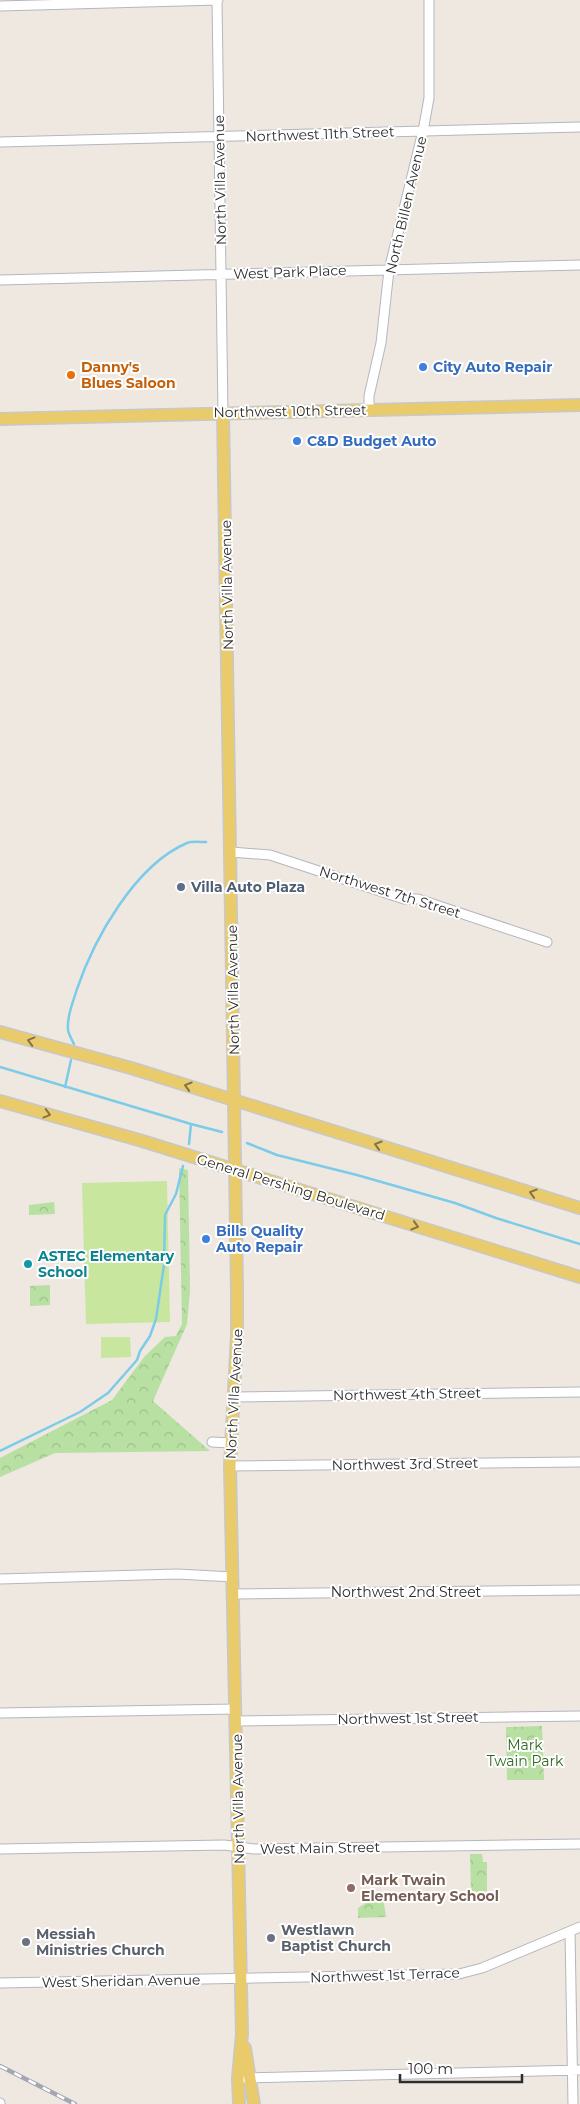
<svg xmlns="http://www.w3.org/2000/svg" width="580" height="2104" viewBox="0 0 580 2104" font-family="Montserrat,sans-serif">
<style>
.forest{fill:url(#forest-crowns)}
.pitch{fill:#c8e69e}
.lines{fill:none;stroke-linecap:round;stroke-linejoin:round}
.stream{stroke:#7ccbe8;stroke-width:2.5}
.minor-casing{stroke:#b4b7bf;stroke-width:11}
.major-casing{stroke:#c8c8c8;stroke-width:14}
.minor{stroke:#fff;stroke-width:9}
.major{stroke:#e9cb6b;stroke-width:11}
.rail-casing{stroke:#a4a6b6;stroke-width:4.5}
.rail{stroke:#fff;stroke-width:2.5;stroke-dasharray:8;stroke-linecap:butt}
.oneway{stroke:#827449}
.shop-dot{fill:#3f7fe0;stroke:#fff;stroke-width:2}
.food-dot{fill:#e8710a;stroke:#fff;stroke-width:2}
.service-dot{fill:#5c6f8a;stroke:#fff;stroke-width:2}
.culture-dot{fill:#0f9aa8;stroke:#fff;stroke-width:2}
.education-dot{fill:#8d6e63;stroke:#fff;stroke-width:2}
.worship-dot{fill:#6b7280;stroke:#fff;stroke-width:2}
.labels{text-anchor:middle;stroke-width:4;stroke-linejoin:round;paint-order:stroke}
.street-label{font-size:14px;fill:#2d2d2d;stroke:#fff}
.food-label{font-size:14px;font-weight:bold;fill:#c56008;stroke:#fff;text-anchor:start}
.shop-label{font-size:14px;font-weight:bold;fill:#366cbe;stroke:#fff;text-anchor:start}
.service-label{font-size:14px;font-weight:bold;fill:#4e5e75;stroke:#fff;text-anchor:start}
.culture-label{font-size:14px;font-weight:bold;fill:#0d838f;stroke:#fff;text-anchor:start}
.park-label{font-size:14px;fill:#2f6820;stroke:#fff}
.education-label{font-size:14px;font-weight:bold;fill:#785e54;stroke:#fff;text-anchor:start}
.worship-label{font-size:14px;font-weight:bold;fill:#5b616d;stroke:#fff;text-anchor:start}
</style>
<defs>
<pattern id="forest-crowns" width="20" height="18" patternUnits="userSpaceOnUse" patternTransform="scale(1.25)"><rect width="20" height="18" fill="#b7e0a2"/><path d="M2 6a3 3 0 1 1 6 0M12 15a3 3 0 1 1 6 0" fill="none" stroke="#9ec08c"/></pattern>
</defs>
<rect width="100%" height="100%" fill="#eee8e1"/>
<path class="forest" d="M179 1168 188 1170 190 1291 187 1324 153 1401 210 1451 55 1453 0 1477V1458L112 1400 145 1356 165 1337 176 1336 182 1324Z
M54 1202 55 1214 29 1215V1205Z
M50 1285V1305L30 1306V1286Z
M542 1726 544 1780H507L506 1727Z
M470 1854H482L483 1862H487V1891L471 1892Z
M375 1897H383L386 1917 358 1918V1908Z"/>
<path class="pitch" d="M167 1181 170 1322 86 1324 82 1183Z
M101 1337H130L131 1357 101 1358Z"/>
<g class="lines">
<path class="stream" d="M74 1044C72 1040 69 1035 68 1030 67 1016 73 1002 77 989 94 939 135 865 187 843 192 841 200 842 206 842
M0 1067 191 1124 222 1132
M65 1087 71 1060
M247 1143 277 1155 357 1175 455 1203 496 1218 580 1244
M189 1144 191 1124
M0 1451 80 1412 108 1393 137 1360 140 1351 150 1336 156 1319 164 1265 165 1215 176 1194 183 1166"/>
<g class="minor-casing">
<path id="minor" d="M217 0 223 413
M0 6 218 0
M0 142 580 127
M0 280 580 265
M369 409V396L381 343 389 270 423 131 429 98V0
M231 852 270 855 404 899H418L547 942
M233 1397 580 1392
M212 1442 230 1443
M230 1466 580 1462
M0 1579 177 1574 233 1577
M233 1594 580 1590
M0 1713 236 1709
M236 1721 580 1716
M0 1849 224 1845 254 1849 580 1844
M570 1931 573 2104
M0 1983 459 1974 482 1968 580 1927
M245 2078 580 2070
M0 2103V2104"/>
</g>
<g class="major-casing">
<path id="major" d="M223 413 237 1290V1335L230 1466 242 2034 238 2078 239 2104
M0 419 580 405
M0 1032 131 1068 580 1208
M0 1101 139 1140 580 1277
M245 2048 254 2104"/>
</g>
<use href="#minor" class="minor"/>
<use href="#major" class="major"/>
<g class="rail-casing">
<path id="rail" d="M0 2066 75 2104"/>
</g>
<use href="#rail" class="rail"/>
</g>
<defs><path id="oneway-chevron" d="M-2-3.5L2.5 0L-2 3.5" fill="none" stroke-width="1.6" stroke-linecap="round" stroke-linejoin="round" transform="scale(1.25)"/></defs>
<g class="oneway">
<use href="#oneway-chevron" transform="translate(31 1041) rotate(-165)"/>
<use href="#oneway-chevron" transform="translate(188 1086) rotate(-163)"/>
<use href="#oneway-chevron" transform="translate(47 1114) rotate(15)"/>
<use href="#oneway-chevron" transform="translate(378 1145) rotate(-163)"/>
<use href="#oneway-chevron" transform="translate(533 1193) rotate(-163)"/>
<use href="#oneway-chevron" transform="translate(415 1226) rotate(17)"/>
</g>
<g class="shop-dot">
<circle cx="423" cy="367" r="5"/>
<circle cx="297" cy="441" r="5"/>
<circle cx="206" cy="1239" r="5"/>
</g>
<circle class="food-dot" cx="71" cy="375" r="5"/>
<circle class="service-dot" cx="181" cy="887" r="5"/>
<circle class="culture-dot" cx="28" cy="1264" r="5"/>
<circle class="education-dot" cx="351" cy="1888" r="5"/>
<g class="worship-dot">
<circle cx="271" cy="1938" r="5"/>
<circle cx="26" cy="1942" r="5"/>
</g>
<g class="labels">
<g class="street-label">
<text transform="translate(320 134) rotate(-2)" y="5">Northwest 11th Street</text>
<text transform="translate(220 180) rotate(-91)" y="5">North Villa Avenue</text>
<text transform="translate(406 205) rotate(-77)" y="5">North Billen Avenue</text>
<text transform="translate(290 272) rotate(-2)" y="5">West Park Place</text>
<text transform="translate(290 411) rotate(-1)" y="5">Northwest 10th Street</text>
<text transform="translate(227 585) rotate(-91)" y="5">North Villa Avenue</text>
<text transform="translate(390 892) rotate(17)" y="5">Northwest 7th Street</text>
<text transform="translate(233 990) rotate(-91)" y="5">North Villa Avenue</text>
<text transform="translate(291 1187) rotate(17)" y="5">General Pershing Boulevard</text>
<text transform="translate(234 1394) rotate(-87)" y="5">North Villa Avenue</text>
<text transform="translate(407 1394) rotate(-1)" y="5">Northwest 4th Street</text>
<text transform="translate(405 1464) rotate(-1)" y="5">Northwest 3rd Street</text>
<text x="406" y="1597">Northwest 2nd Street</text>
<text transform="translate(408 1718) rotate(-1)" y="5">Northwest 1st Street</text>
<text transform="translate(238 1799) rotate(-91)" y="5">North Villa Avenue</text>
<text transform="translate(320 1848) rotate(-1)" y="5">West Main Street</text>
<text transform="translate(385 1975) rotate(-2)" y="5">Northwest 1st Terrace</text>
<text transform="translate(121 1981) rotate(-1)" y="5">West Sheridan Avenue</text>
</g>
<g class="food-label">
<text x="81" y="372">Danny's<tspan x="81" dy="16">Blues Saloon</tspan></text>
</g>
<g class="shop-label">
<text x="433" y="372">City Auto Repair</text>
<text x="307" y="446">C&amp;D Budget Auto</text>
<text x="216" y="1236">Bills Quality<tspan x="216" dy="16">Auto Repair</tspan></text>
</g>
<g class="service-label">
<text x="191" y="892">Villa Auto Plaza</text>
</g>
<g class="culture-label">
<text x="38" y="1261">ASTEC Elementary<tspan x="38" dy="16">School</tspan></text>
</g>
<g class="park-label">
<text x="525" y="1750">Mark<tspan x="525" dy="16">Twain Park</tspan></text>
</g>
<g class="education-label">
<text x="361" y="1885">Mark Twain<tspan x="361" dy="16">Elementary School</tspan></text>
</g>
<g class="worship-label">
<text x="281" y="1935">Westlawn<tspan x="281" dy="16">Baptist Church</tspan></text>
<text x="36" y="1939">Messiah<tspan x="36" dy="16">Ministries Church</tspan></text>
</g>
</g>
<path d="M400 2074v8h122v-8" fill="none" stroke="#2d2d2d" stroke-width="2.5"/>
<text x="408" y="2074" font-size="15" fill="#2d2d2d" stroke="#ffffff" stroke-width="4" paint-order="stroke">100 m</text>
</svg>
